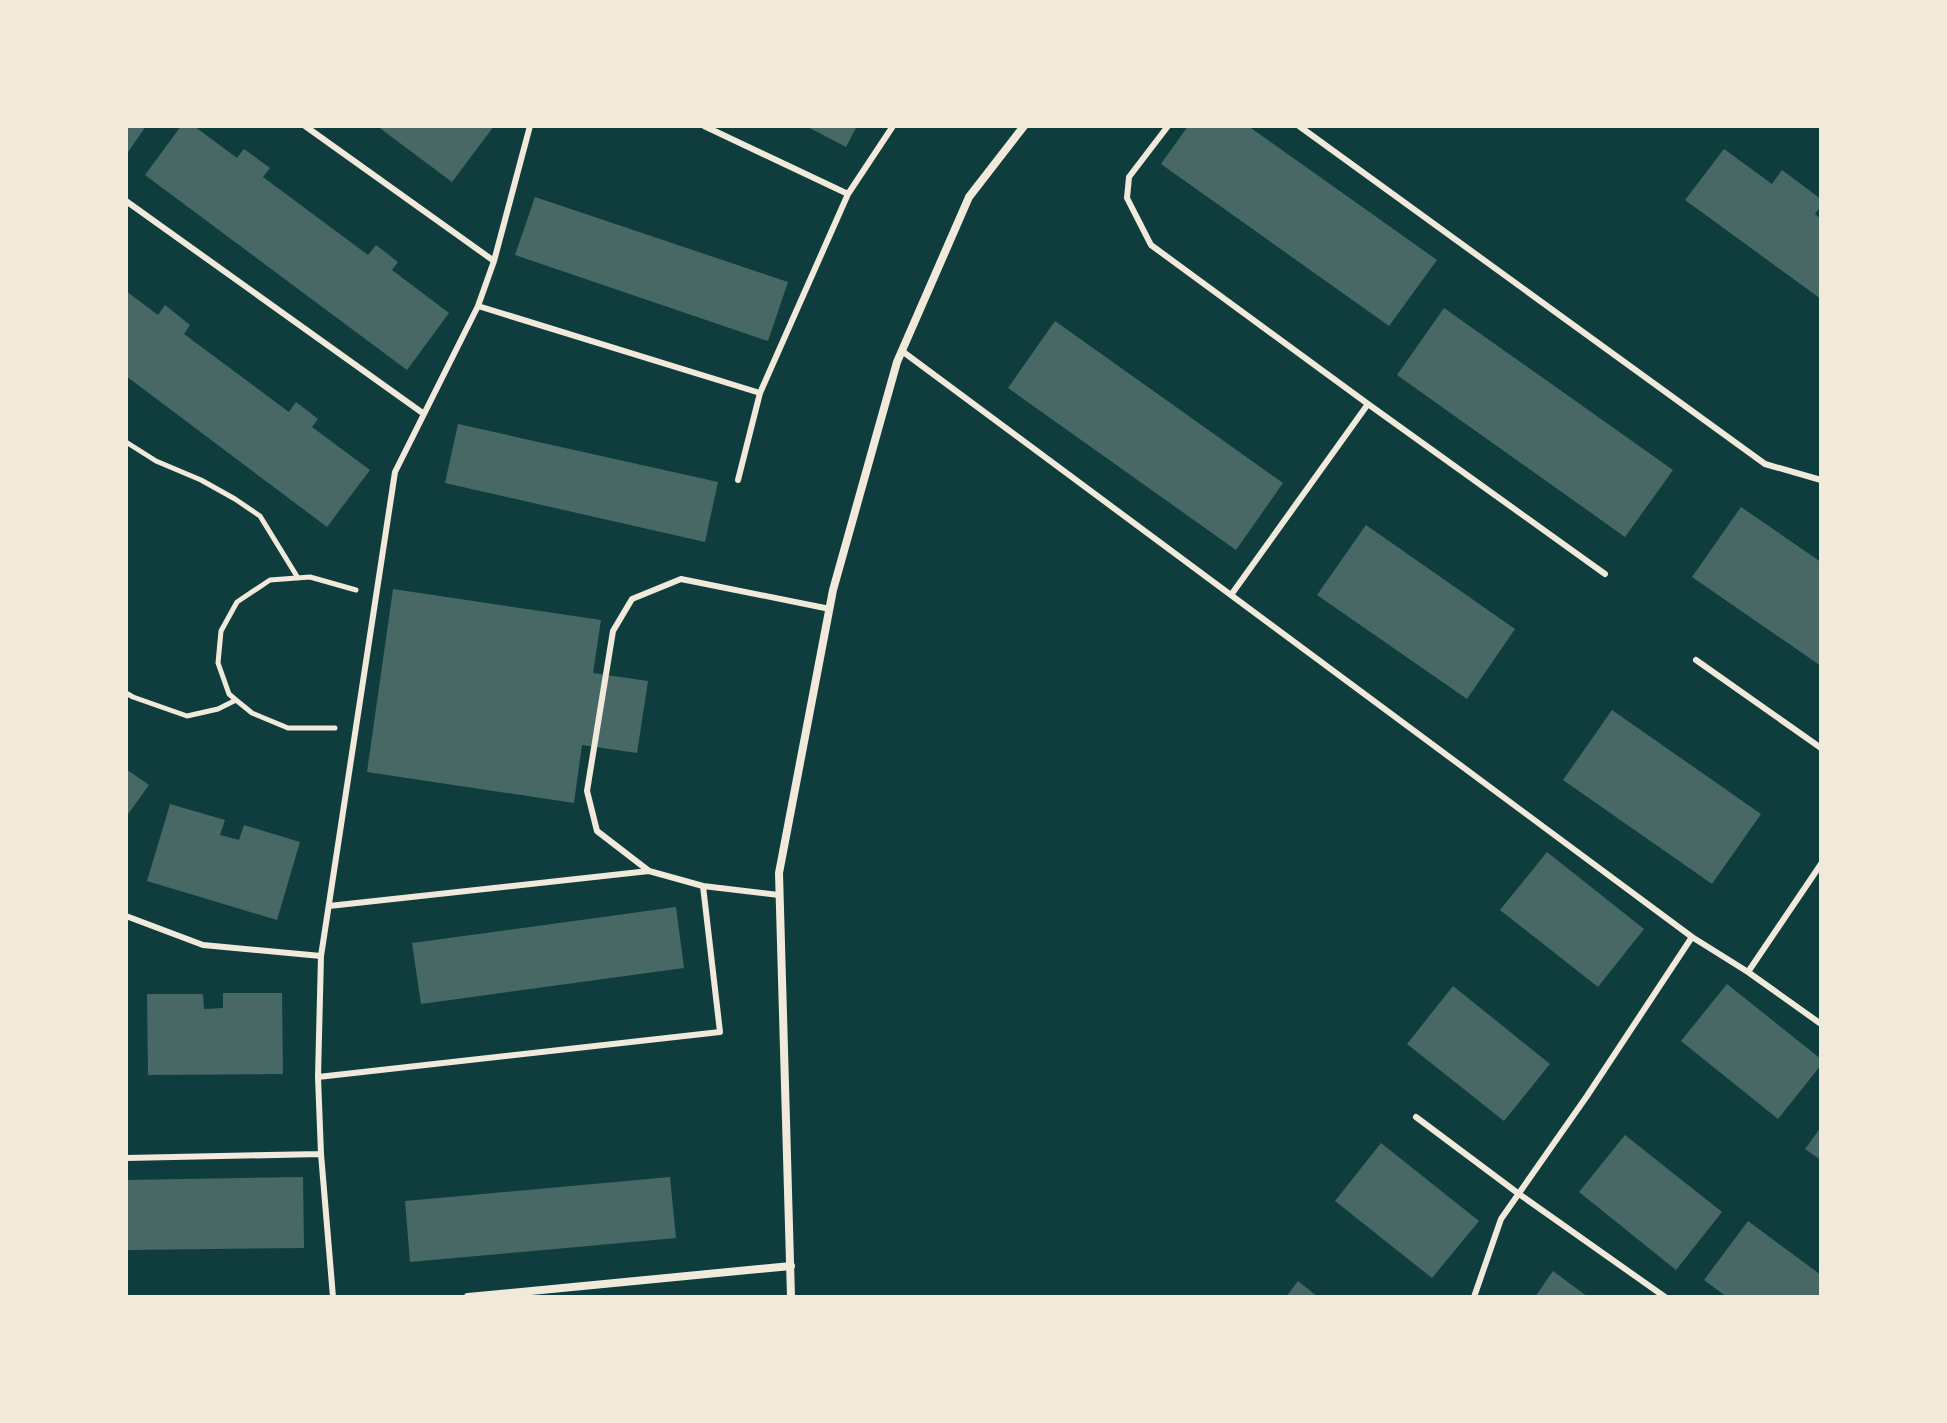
<svg xmlns="http://www.w3.org/2000/svg" width="1947" height="1423" viewBox="0 0 1947 1423" font-family="Cabin,sans-serif">
<style>
.building{fill:#486865}
.lines{fill:none;stroke-linecap:round;stroke-linejoin:round}
.path{stroke:#f1e9da;stroke-width:5}
.service{stroke:#f1e9da;stroke-width:6}
.minor{stroke:#f1e9da;stroke-width:8}
</style>
<rect width="100%" height="100%" fill="#0f3d3e"/>
<path class="building" d="M126 126H146L126 155Z
M181 126H194L237 158 244 149 270 168 263 177 368 255 376 245 398 262 392 270 449 313 407 370 145 175Z
M377 126H494L452 182Z
M806 126H857L846 147Z
M1188 126H1248L1437 260 1389 326 1161 164Z
M1724 149 1772 184 1782 170 1821 199V206L1815 214 1821 219V299L1685 200Z
M535 197 788 282 768 341 515 255Z
M126 291 158 315 165 305 190 325 184 334 289 412 296 402 318 419 312 427 370 470 327 527 126 376Z
M1444 308 1673 470 1625 537 1397 375Z
M1055 321 1283 483 1236 550 1008 388Z
M458 424 718 482 705 542 445 483Z
M1741 507 1821 562V666L1692 577Z
M1366 525 1515 629 1467 699 1317 595Z
M393 589 601 620 593 673 648 681 637 753 582 745 574 803 367 772Z
M1612 710 1761 814 1712 884 1563 780Z
M126 769 149 785 126 817Z
M170 804 225 820 220 835 239 840 244 825 300 842 277 920 147 881Z
M1547 852 1644 929 1598 987 1500 910Z
M676 907 684 968 421 1004 412 943Z
M1727 984 1821 1059V1065L1778 1119 1681 1041Z
M1453 986 1550 1064 1504 1121 1407 1044Z
M223 993H282L283 1074 148 1075 147 994H203L204 1009 223 1008Z
M1821 1127V1160L1805 1149Z
M1625 1135 1722 1212 1676 1270 1579 1192Z
M1381 1143 1479 1221 1432 1278 1335 1201Z
M303 1177 304 1248 126 1250V1180Z
M670 1177 676 1238 410 1262 405 1201Z
M1748 1221 1821 1275V1297H1727L1704 1280Z
M1553 1271 1588 1297H1535Z
M1298 1281 1318 1297H1286Z"/>
<g class="lines">
<path class="path" d="M126 442 156 461 201 480 235 499 260 516 298 578
M126 693 133 697 187 716 218 709 236 700
M335 728H288L252 713 236 700 229 694 218 663 221 631 237 602 270 580 310 577 356 590"/>
<path class="service" d="M305 126 494 261
M704 126 848 194
M1168 126 1129 177 1127 198 1151 245 1368 404 1231 595
M1299 126 1765 464 1821 480
M126 201 424 414
M478 306 494 261 530 126
M902 351 1692 937
M1368 404 1605 574
M738 480 760 393 848 194 893 126
M1696 660 1821 748
M649 871 597 831 587 791 613 631 632 599 681 579 830 609
M703 886 779 895
M126 916 203 945 321 956
M1748 972 1821 864
M318 1077 720 1032 703 886 649 871 329 906
M1416 1117 1519 1194 1665 1297
M321 1154 333 1297
M126 1158 321 1154 318 1077 321 956 395 472 478 306 760 393
M1474 1297 1501 1219 1587 1096 1692 937 1748 972 1821 1024"/>
<path class="minor" d="M468 1297 791 1266
M791 1297 779 873 833 590 897 362 969 197 1024 126"/>
</g>
<rect width="1947" height="1423" fill="none" stroke="#f1e9da" stroke-width="256"/>
</svg>
